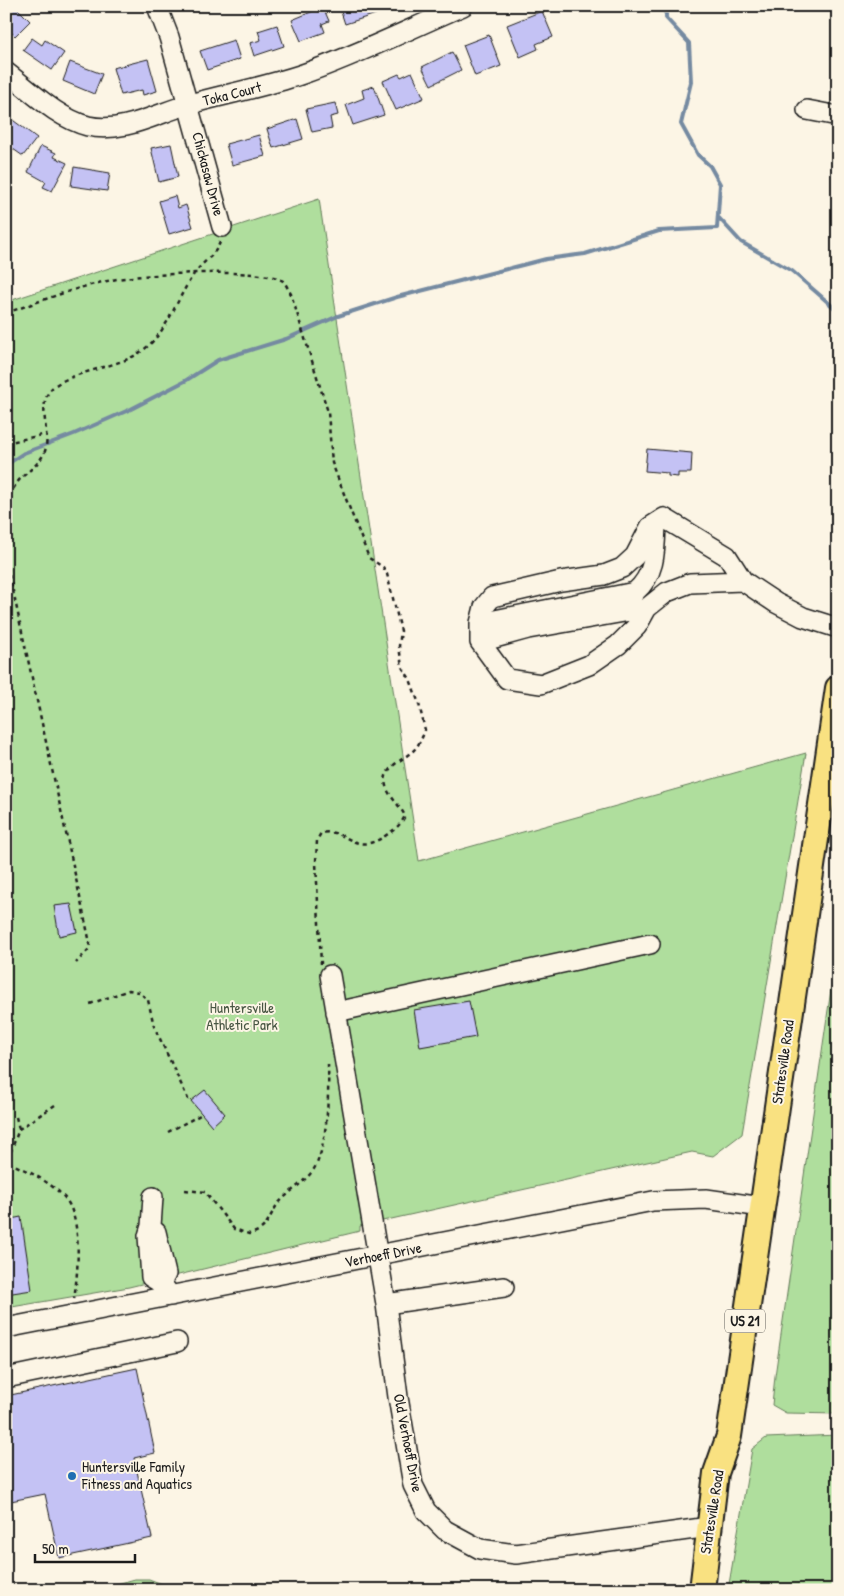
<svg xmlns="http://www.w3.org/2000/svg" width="844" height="1596" viewBox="0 0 844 1596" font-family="'Patrick Hand',sans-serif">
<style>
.green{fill:#afde9d;stroke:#667d5c}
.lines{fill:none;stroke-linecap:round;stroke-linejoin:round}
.stream{stroke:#758aa1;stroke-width:4}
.building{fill:#c4c2f4;stroke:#1c1c1c}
.minor-casing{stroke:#1c1c1c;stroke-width:22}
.major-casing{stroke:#1c1c1c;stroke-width:28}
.path{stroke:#1c1c1c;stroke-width:2.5;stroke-dasharray:4 4;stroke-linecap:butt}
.minor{stroke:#fcf5e5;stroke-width:19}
.major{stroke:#f9e181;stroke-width:24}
.poi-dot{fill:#1f6fb2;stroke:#fcf5e5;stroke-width:2}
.labels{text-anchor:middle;stroke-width:4;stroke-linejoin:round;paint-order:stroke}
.shield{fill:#fcf5e5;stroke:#5f5d58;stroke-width:1}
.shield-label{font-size:14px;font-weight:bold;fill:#1c1c1c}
.street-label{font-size:15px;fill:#1c1c1c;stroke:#fcf5e5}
.park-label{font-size:15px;fill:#485643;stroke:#fcf5e5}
.poi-label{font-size:15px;fill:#1c1c1c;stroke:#fcf5e5;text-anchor:start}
</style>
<rect width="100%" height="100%" fill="#fcf5e5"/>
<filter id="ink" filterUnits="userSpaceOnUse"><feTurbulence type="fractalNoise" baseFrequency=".02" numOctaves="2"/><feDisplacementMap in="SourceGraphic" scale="10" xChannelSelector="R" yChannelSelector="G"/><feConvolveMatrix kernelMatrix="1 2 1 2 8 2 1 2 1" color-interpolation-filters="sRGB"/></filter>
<g filter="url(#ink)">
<path class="green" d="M319 199 419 861 806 753 742 1134 713 1156 692 1152 360 1226V1231L129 1287 6 1308V302Z
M838 941V1414L786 1413 772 1405 775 1376Z
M838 1435V1590H728L752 1449 766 1438Z
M135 1579H149L178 1590H95Z"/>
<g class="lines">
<path class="stream" d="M719 218 741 242 792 271 838 311
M6 465 24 453 74 434 131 409 185 381 218 360 286 339 338 316 397 297 546 259 585 254 659 231 717 228 720 184 710 166 698 155 681 124 691 82 689 43 666 18V14L661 6"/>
</g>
<path class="building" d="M6 6H15L30 21 15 36 6 27Z
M339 6H373L376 14 345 24Z
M323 7 329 21 322 24 325 32 301 41 292 20Z
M542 11 553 37 536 44 538 49 520 57 507 25Z
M277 25 284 46 254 56 250 43 261 40 258 31Z
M489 35 501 66 475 76 463 45Z
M32 38 42 45 45 40 64 53 52 70 23 50Z
M234 40 240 59 207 70 200 51Z
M452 52 461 70 431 85 422 67Z
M148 59 157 91 143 95 142 90 121 95 113 68Z
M70 62 102 74 94 94 63 81Z
M412 72 424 98 396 110 383 81 399 74 401 77Z
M374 86 384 115 353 125 346 105 364 98 362 90Z
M335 103 338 115 330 117 332 128 312 132 306 109Z
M10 118 37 138 23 156 6 144 11 135 6 132V123Z
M297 119 303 139 273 148 267 129Z
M259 135 265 156 232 165 226 144Z
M171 144 178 177 159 182 151 148Z
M41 146 56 153 54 157 67 163 52 191 43 187 46 182 28 172Z
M74 167 110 173 107 191 71 186Z
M175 196 178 208 186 205 193 227 169 234 159 201Z
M647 449 692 453 691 473H678V477L668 476V473L645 471Z
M71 904 77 932 59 936 54 906Z
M469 1001 476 1037 420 1047 414 1010Z
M205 1090 225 1114 212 1126 191 1101Z
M21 1217 32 1290 6 1294V1220Z
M137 1368 155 1453 134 1458 152 1538 59 1558 45 1494 6 1502V1396Z"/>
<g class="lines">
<g class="minor-casing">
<path id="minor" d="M157 6 169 37 222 227
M6 72C31 91 57 118 88 126 123 134 157 113 190 104 227 94 263 87 300 75 356 56 409 29 463 6
M807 110 838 116
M743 581 690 583 667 592 647 608 637 626 618 645 589 665 541 684 507 679 480 642V623L484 607 492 597 561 581 604 575 622 568 635 556 650 527 664 518 727 556 743 581 776 603 803 617 838 628
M480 623 635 592C656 574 655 550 656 523
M480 642 528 629 647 608
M330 975 386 1304 398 1397 413 1485 426 1511 445 1530 480 1549 516 1554 709 1527
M336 1012 650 944
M153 1197 151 1226 148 1236 151 1277 161 1283 171 1296
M156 1232 166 1274 161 1283
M386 1304 504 1287
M6 1328 653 1201 706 1199 762 1207
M6 1378 177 1342"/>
</g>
<g class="major-casing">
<path id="major" d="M702 1590 716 1473 729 1436 838 688"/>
</g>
<path class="path" d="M6 313C41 301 76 287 112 280 137 274 266 267 283 281 286 284 289 291 291 294L328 412 332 463 369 558 383 567 387 574 401 631 399 646 402 667 410 679 419 704 425 730C422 738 419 745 413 751 403 760 381 768 386 786 389 797 400 805 405 816 400 826 394 830 385 836 353 857 347 827 321 833L317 840 316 862 321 964
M6 443 46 434
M6 503C11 493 15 484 22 477 31 469 41 462 45 451 51 432 36 404 52 388 67 374 108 368 130 358 166 341 173 304 194 274 202 262 215 256 220 242
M6 559 90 943 89 949 76 963
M90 1004 129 990 139 992 148 1000 154 1026 188 1099H193
M55 1105 19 1129 7 1162C27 1170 49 1181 64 1197 83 1218 78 1272 74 1299
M16 1117 19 1129
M168 1132 202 1114
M185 1190 205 1192 234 1229 249 1234C267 1231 268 1218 277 1205 287 1193 301 1185 311 1173 328 1154 329 1090 328 1064"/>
<use href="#minor" class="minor"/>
<use href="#major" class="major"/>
</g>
</g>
<circle class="poi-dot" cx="72" cy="1476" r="5"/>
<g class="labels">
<rect class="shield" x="725" y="1309.5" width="40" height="23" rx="4"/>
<g class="shield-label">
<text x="745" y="1326">US 21</text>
</g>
<g class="street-label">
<text transform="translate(232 94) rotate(-14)" y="5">Toka Court</text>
<text transform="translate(208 174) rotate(75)" y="5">Chickasaw Drive</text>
<text transform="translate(783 1062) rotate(-82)" y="5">Statesville Road</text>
<text transform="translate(383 1255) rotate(-11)" y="5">Verhoeff Drive</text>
<text transform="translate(408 1443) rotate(79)" y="5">Old Verhoeff Drive</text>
<text transform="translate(712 1512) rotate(-81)" y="5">Statesville Road</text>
</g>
<g class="park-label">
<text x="242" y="1013">Huntersville<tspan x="242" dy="17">Athletic Park</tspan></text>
</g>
<g class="poi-label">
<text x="82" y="1472">Huntersville Family<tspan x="82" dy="17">Fitness and Aquatics</tspan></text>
</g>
</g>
<rect width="844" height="1596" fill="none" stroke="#fcf5e5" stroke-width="25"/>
<rect x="12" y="12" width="819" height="1571" fill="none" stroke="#1c1c1c" stroke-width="2" filter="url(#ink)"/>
<path d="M35 1554v8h100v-8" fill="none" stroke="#1c1c1c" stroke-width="2.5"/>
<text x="42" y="1554" font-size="15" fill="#1c1c1c" stroke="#fcf5e5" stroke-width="4" paint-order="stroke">50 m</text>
</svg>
